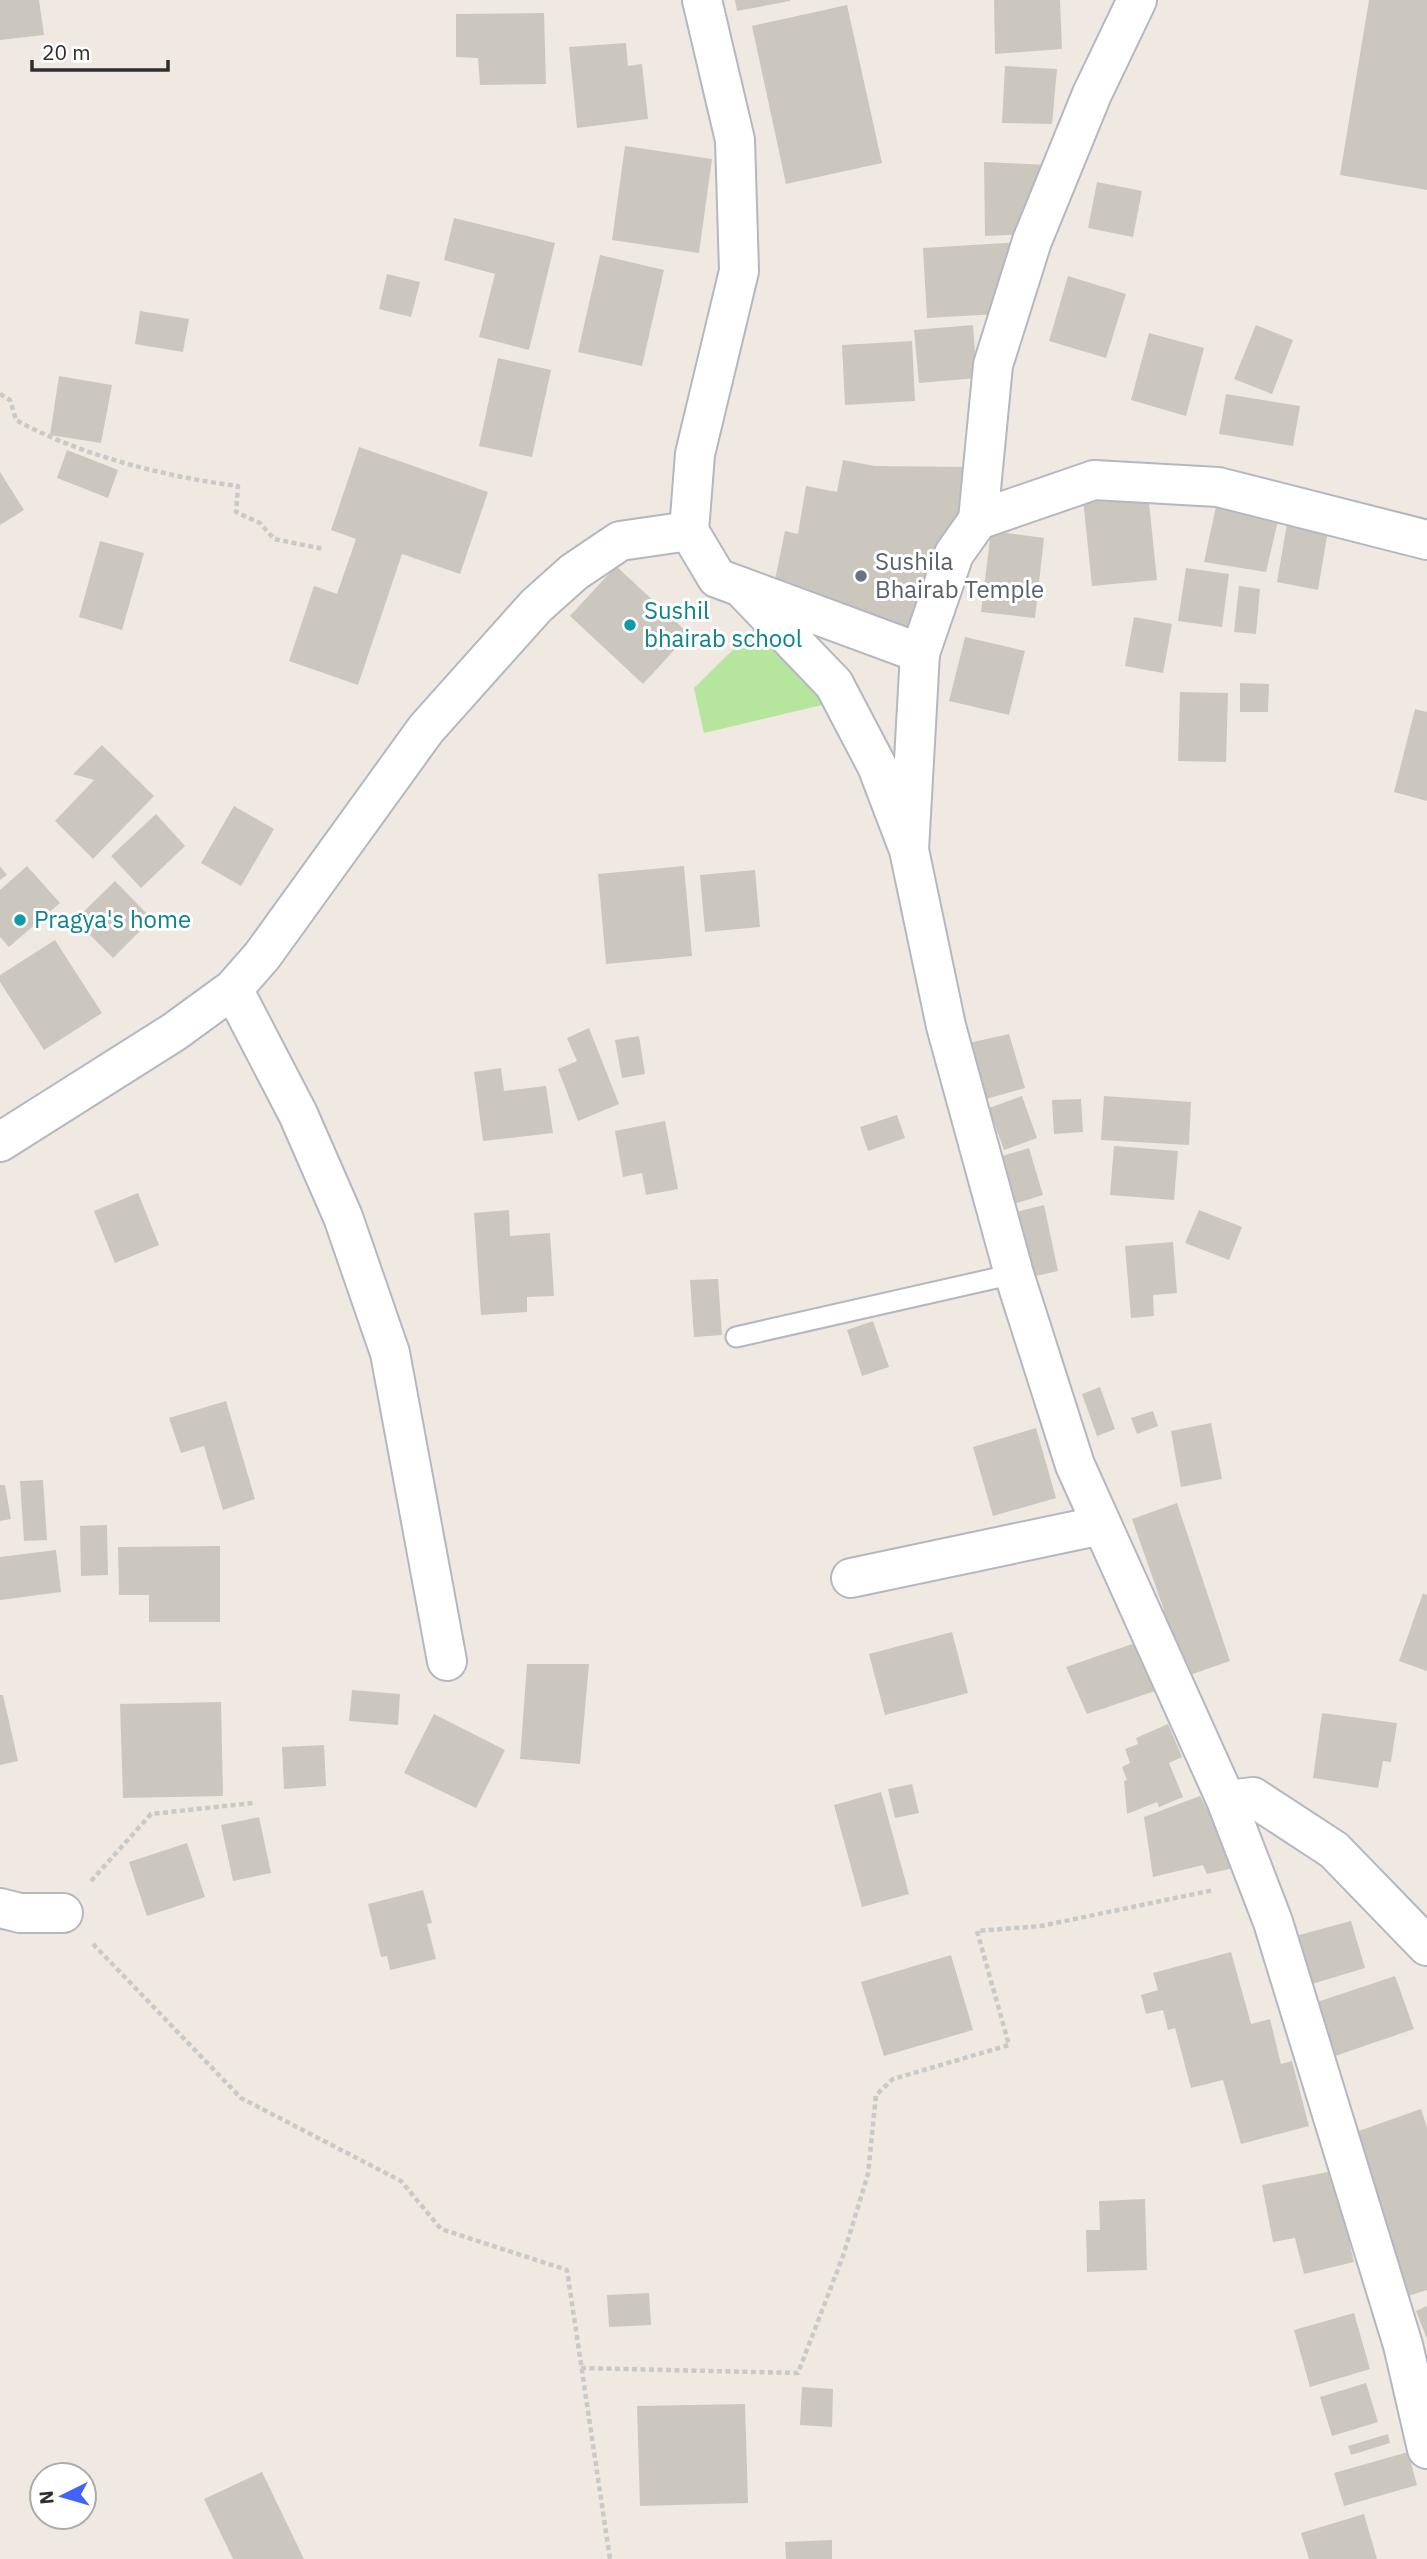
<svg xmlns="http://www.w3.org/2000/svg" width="1427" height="2559" viewBox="0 0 1427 2559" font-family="'IBM Plex Sans',sans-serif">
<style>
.green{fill:#b6e59e}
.building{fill:#cbc7bf}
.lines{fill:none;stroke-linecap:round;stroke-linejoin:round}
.lane-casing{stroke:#b4b7c1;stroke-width:23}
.street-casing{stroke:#b4b7c1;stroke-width:42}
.secondary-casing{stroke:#b4b7c1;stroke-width:42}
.path{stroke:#c9c9c9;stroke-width:4.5;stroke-dasharray:5 3.5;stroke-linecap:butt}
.lane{stroke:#fff;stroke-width:19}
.street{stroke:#fff;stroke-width:38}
.secondary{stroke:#fff;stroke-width:38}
.worship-dot{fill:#6b7280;stroke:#fff;stroke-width:2.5}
.culture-dot{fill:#0f9aa8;stroke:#fff;stroke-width:2.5}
.labels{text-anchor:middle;stroke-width:6;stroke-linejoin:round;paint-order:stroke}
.worship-label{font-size:24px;fill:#5b616d;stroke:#fff;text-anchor:start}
.culture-label{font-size:24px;fill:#0d838f;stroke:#fff;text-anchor:start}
</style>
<rect width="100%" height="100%" fill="#efe9e1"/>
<path class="green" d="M759 624 826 704 704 733 694 688Z"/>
<path class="building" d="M0 0H39L44 35 0 40Z
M735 0H790V1L737 11Z
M994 0H1060L1062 49 995 54Z
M1369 0H1427V190L1340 175Z
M847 5 882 163 786 184 752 26Z
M544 13 546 84 480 85 478 58 456 57V14Z
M626 43 628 66 642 64 648 119 577 128 569 47Z
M1005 66 1057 69 1052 124 1002 123Z
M625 146 712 159 699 253 612 240Z
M984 162 1050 165 1027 234 985 236Z
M1097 182 1142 191 1133 237 1088 228Z
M454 218 555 243 529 350 479 337 495 274 444 260Z
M1022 242 998 314 927 318 923 248Z
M600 255 664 270 642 366 578 352Z
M387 274 420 282 411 317 379 309Z
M1068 276 1126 294 1106 358 1049 341Z
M140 311 189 319 183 352 135 344Z
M973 325 977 378 919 383 914 330Z
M1256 325 1293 340 1272 394 1234 379Z
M1149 333 1204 348 1186 416 1131 400Z
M912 341 915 401 845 405 842 345Z
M498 358 551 370 532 457 479 446Z
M59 376 112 385 101 443 50 435Z
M1226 394 1300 406 1293 446 1219 434Z
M359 447 488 492 460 574 402 554 358 685 289 661 314 586 337 594 356 539 331 530Z
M67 450 118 470 108 498 57 478Z
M843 460 875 466 975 467 920 653 771 599 785 531 798 534 806 486 837 492Z
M0 472 24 510 0 525Z
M1148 493 1157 580 1092 586 1083 499Z
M1217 502 1280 512 1266 572 1204 562Z
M1289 512 1330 519 1318 590 1277 582Z
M991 531 1044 538 1035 618 981 612Z
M100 541 144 553 122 630 79 617Z
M616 566 689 634 643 684 570 616Z
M1186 568 1229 574 1222 627 1178 621Z
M1239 586 1260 589 1256 634 1234 632Z
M1134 617 1172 624 1163 673 1125 666Z
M965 637 1025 651 1009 715 949 701Z
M1240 683 1269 684 1268 712H1240Z
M1180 692 1228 693 1226 762 1178 761Z
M1415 709 1427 712V801L1394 792Z
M102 745 154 796 93 859 55 821 94 780 73 774Z
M234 806 274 829 241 886 201 863Z
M156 814 185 846 141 888 111 856Z
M0 866 7 875 0 880Z
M27 866 60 903 9 947 0 937V890Z
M684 866 692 956 606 964 598 874Z
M755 870 760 927 705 932 700 875Z
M115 881 152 919 113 958 75 920Z
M55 940 102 1013 44 1050 0 982V975Z
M589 1028 619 1104 578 1121 558 1069 577 1061 567 1038Z
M1009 1034 1025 1088 986 1099 969 1043Z
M639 1036 645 1074 622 1078 615 1040Z
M501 1068 504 1091 546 1086 553 1133 483 1141 474 1072Z
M1022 1096 1037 1138 1004 1150 989 1108Z
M1104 1096 1191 1102 1189 1145 1101 1140Z
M1081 1099 1083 1132 1054 1134 1052 1100Z
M897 1115 905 1138 868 1151 860 1127Z
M665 1121 678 1189 646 1195 642 1173 623 1177 615 1131Z
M1114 1146 1178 1151 1174 1200 1110 1195Z
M1029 1148 1043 1195 1010 1205 996 1158Z
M138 1193 159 1245 115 1263 94 1211Z
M1044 1205 1058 1271 1027 1278 1012 1213Z
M509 1210 510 1236 550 1233 554 1296 527 1297V1312L481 1315 474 1213Z
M1199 1210 1242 1227 1229 1260 1185 1243Z
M1173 1242 1177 1293 1153 1295 1154 1316 1131 1318 1125 1246Z
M718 1279 722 1335 694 1337 690 1280Z
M873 1321 889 1367 862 1376 847 1330Z
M1100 1387 1115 1429 1097 1436 1082 1394Z
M226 1401 255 1499 223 1510 204 1446 181 1453 169 1418Z
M1153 1411 1158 1426 1137 1434 1131 1418Z
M1211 1423 1222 1479 1181 1487 1171 1431Z
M1036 1428 1056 1498 993 1516 973 1447Z
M43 1480 47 1540 24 1541 20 1481Z
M0 1485H5L11 1519 0 1521Z
M1177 1503 1230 1661 1181 1678 1158 1612 1164 1610 1132 1519Z
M107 1525 108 1575 81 1576 80 1526Z
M220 1546V1622H149V1595H119L118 1547Z
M56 1550 61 1592 0 1600V1557Z
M1423 1593 1427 1595V1671L1399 1661Z
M952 1632 968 1693 885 1715 869 1654Z
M1135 1643 1141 1662 1149 1661 1158 1690 1087 1714 1066 1667Z
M527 1664H589L580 1764 520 1759Z
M352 1690 400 1694 398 1725 349 1721Z
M0 1695H3L18 1761 0 1765Z
M221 1702 223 1796 123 1798 120 1704Z
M1322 1713 1397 1723 1391 1762 1383 1761 1378 1788 1313 1778Z
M434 1714 505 1750 476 1808 404 1773Z
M1168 1724 1182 1757 1169 1763 1183 1797 1159 1807 1157 1802 1127 1814 1124 1781 1127 1780 1122 1767 1130 1763 1125 1749 1138 1744 1136 1738Z
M324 1745 326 1786 284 1789 282 1747Z
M912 1784 919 1813 895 1818 888 1789Z
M881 1792 909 1894 862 1907 834 1805Z
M1200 1796 1238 1867 1207 1874 1203 1865 1153 1877 1144 1817Z
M259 1817 271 1873 233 1881 221 1825Z
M187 1843 205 1897 147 1916 129 1862Z
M423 1890 432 1923 427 1924 436 1959 390 1970 387 1956 381 1957 368 1904Z
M1351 1921 1365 1968 1312 1984 1299 1935Z
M1231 1952 1251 2024 1270 2019 1281 2064 1292 2061 1309 2126 1241 2144 1223 2080 1191 2088 1175 2028 1168 2030 1163 2010 1146 2014 1141 1995 1158 1990 1153 1973Z
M951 1955 973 2030 884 2056 861 1982Z
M1395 1976 1414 2029 1335 2056 1317 2002Z
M1421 2109 1427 2127V2290L1408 2296 1353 2133Z
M1333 2171 1354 2262 1304 2274 1295 2238 1273 2242 1262 2185Z
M1145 2199 1147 2270 1087 2272 1086 2230H1100L1099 2201Z
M649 2293 651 2325 609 2327 607 2295Z
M1427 2306V2339L1416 2311Z
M1354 2313 1370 2369 1310 2387 1294 2330Z
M1366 2383 1378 2422 1332 2436 1320 2397Z
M802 2387 833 2389 832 2427 800 2425Z
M745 2404 748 2503 640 2506 637 2406Z
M1388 2434 1390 2443 1351 2455 1348 2446Z
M1408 2452 1417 2485 1344 2506 1334 2473Z
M262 2472 304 2559H233L204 2499Z
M1364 2514 1377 2559H1309L1301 2533Z
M832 2540V2559H786L785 2542Z"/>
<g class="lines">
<g class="lane-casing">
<path id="lane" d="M736 1337 1014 1274"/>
</g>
<g class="street-casing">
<path id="street" d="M978 520 993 365 1032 241 1092 94 1137 0
M741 587 834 684 877 766 909 850 920 653
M909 850 946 1026 1014 1274 1075 1465 1226 1800 1273 1922 1403 2345 1427 2449
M233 989 298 1114 343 1217 390 1353 447 1661
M0 1142 174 1032 233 989 262 956 426 729 536 606 574 572 620 541 689 531
M851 1578 1102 1525
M1226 1800 1253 1797 1334 1850 1427 1946
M0 1908 20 1913H63"/>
</g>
<g class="secondary-casing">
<path id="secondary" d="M702 0 735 140 739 271 695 454 689 531 717 578 920 653 954 554 978 520 1094 480 1218 487 1427 540"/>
</g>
<path class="path" d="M0 394 10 400 16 420C79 455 166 477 238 486L236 512 260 523 274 539 324 549
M91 1881 151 1814 253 1803
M93 1944 241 2098 401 2181 441 2229 567 2270 610 2559
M581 2368 798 2373 843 2256 868 2174 876 2095 893 2079 1009 2045 977 1931 1041 1926 1214 1890"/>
<use href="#lane" class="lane"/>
<use href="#street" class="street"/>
<use href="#secondary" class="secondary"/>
</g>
<circle class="worship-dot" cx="861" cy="576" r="7"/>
<g class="culture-dot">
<circle cx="630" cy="625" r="7"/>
<circle cx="20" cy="920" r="7"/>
</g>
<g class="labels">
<g class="worship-label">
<text x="875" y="570">Sushila<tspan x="875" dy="28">Bhairab Temple</tspan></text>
</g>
<g class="culture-label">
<text x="644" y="619">Sushil<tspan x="644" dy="28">bhairab school</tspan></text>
<text x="34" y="928">Pragya's home</text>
</g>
</g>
<g transform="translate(63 2496) rotate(265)"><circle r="33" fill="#ffffff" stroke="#ababab" stroke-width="2"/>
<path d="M0-5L12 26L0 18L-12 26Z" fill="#4264fb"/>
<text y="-10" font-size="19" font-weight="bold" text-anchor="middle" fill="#2e2e2e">N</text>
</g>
<path d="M32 60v10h136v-10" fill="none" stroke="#2e2e2e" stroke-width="3.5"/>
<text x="42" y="60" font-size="21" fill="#2e2e2e" stroke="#ffffff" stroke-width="5" paint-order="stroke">20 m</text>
</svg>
